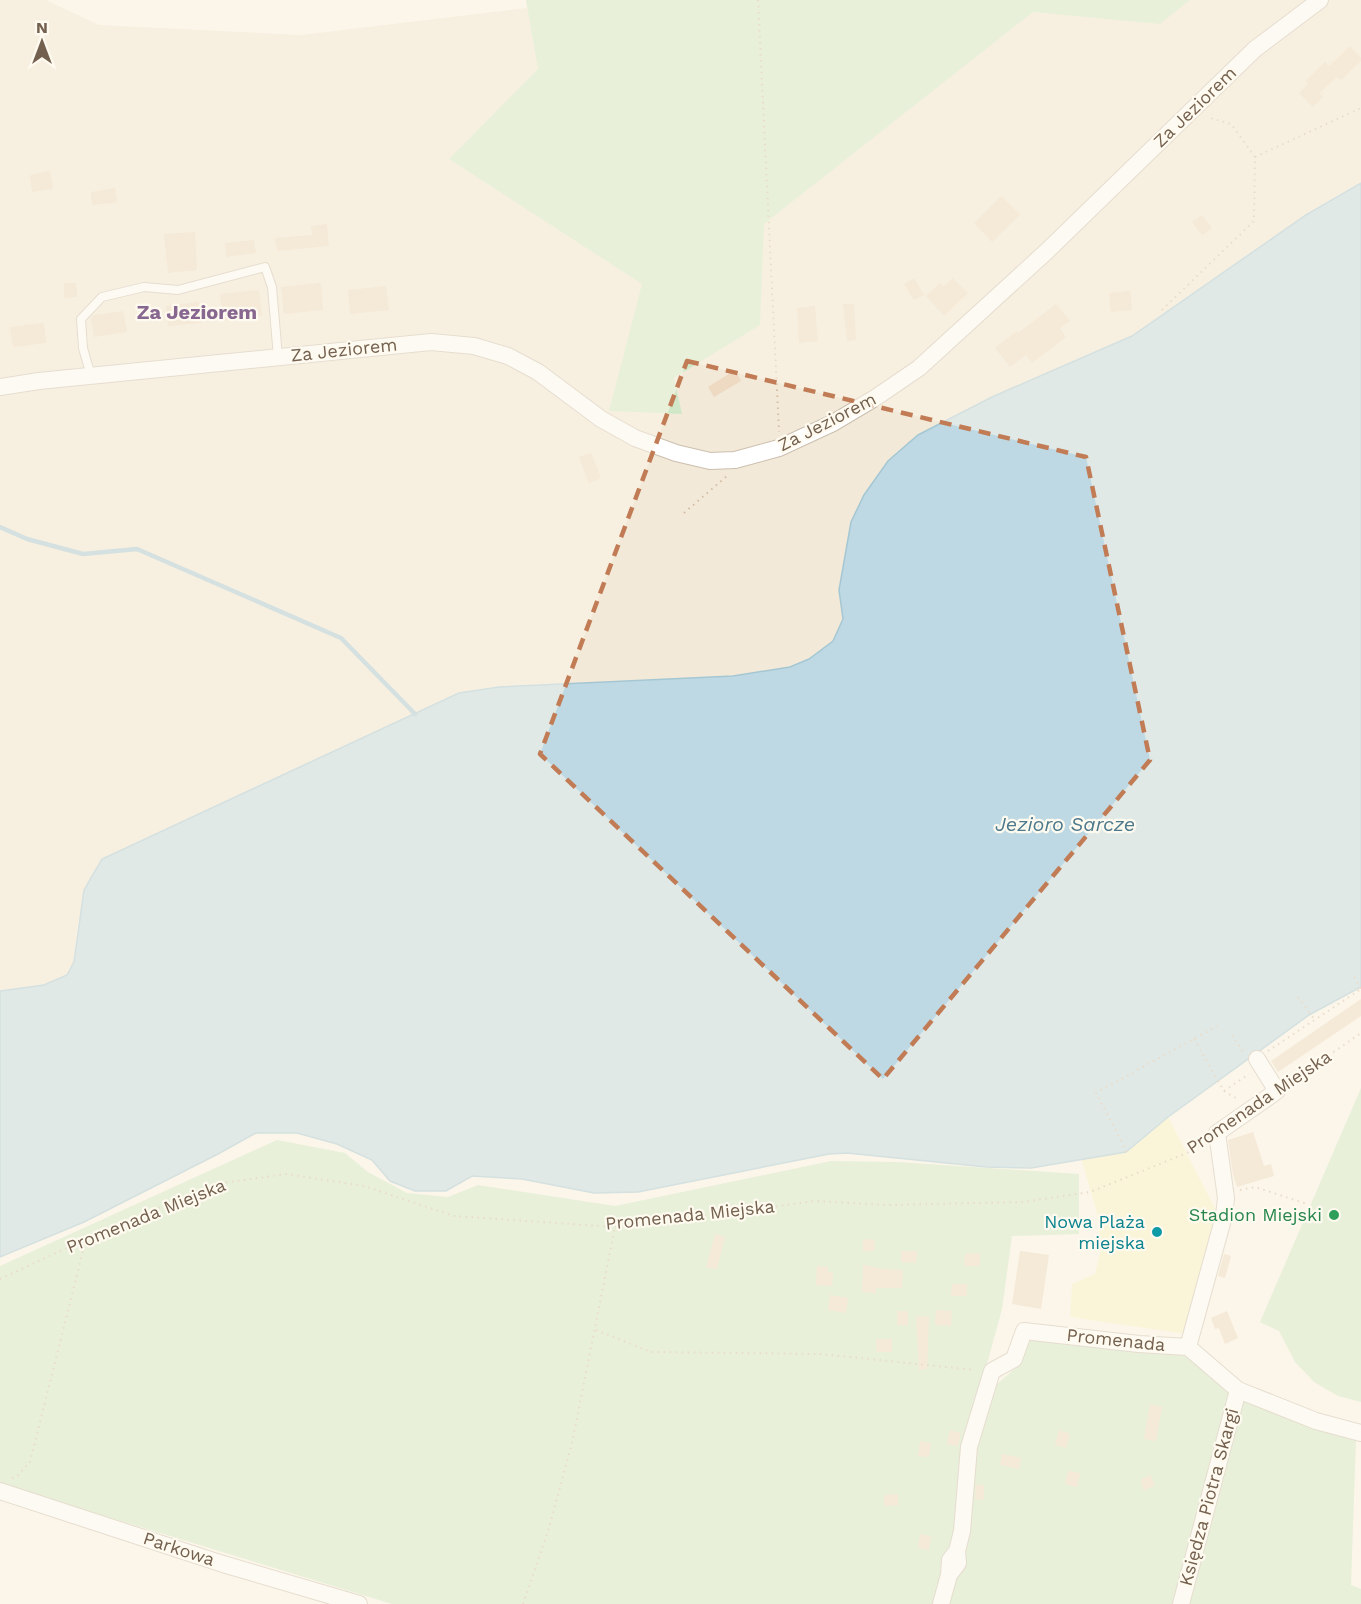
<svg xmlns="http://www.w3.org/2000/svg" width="1361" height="1604" viewBox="0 0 1361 1604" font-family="'Work Sans',sans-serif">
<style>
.residential{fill:#f2e9d8}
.green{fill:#d1e8c8}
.sand{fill:#f8f3c6}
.water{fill:#bed9e3;stroke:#a5c7d4;stroke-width:1.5}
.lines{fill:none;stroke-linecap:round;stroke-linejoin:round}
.stream{stroke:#a5c7d4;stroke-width:4.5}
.building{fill:#eed9c2}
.lane-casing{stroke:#ccbfaf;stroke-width:10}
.street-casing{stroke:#ccbfaf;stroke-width:18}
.path{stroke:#d4bda5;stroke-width:2;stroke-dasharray:1.5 4.5;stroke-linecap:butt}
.lane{stroke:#fff;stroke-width:8}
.street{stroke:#fff;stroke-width:16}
.marked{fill:none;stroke:#c17c55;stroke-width:4.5;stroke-dasharray:12 8;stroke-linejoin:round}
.leisure-dot{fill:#2e9e5b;stroke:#fefaef;stroke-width:2}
.culture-dot{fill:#0f9aa8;stroke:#fefaef;stroke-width:2}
.labels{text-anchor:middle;stroke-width:4.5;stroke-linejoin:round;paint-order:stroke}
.street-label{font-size:18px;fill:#74604e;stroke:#fefaef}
.leisure-label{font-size:18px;fill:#27864d;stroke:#fefaef;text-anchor:end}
.culture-label{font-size:18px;fill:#0d838f;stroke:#fefaef;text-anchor:end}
.neighbourhood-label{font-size:20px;font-weight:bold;fill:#87668f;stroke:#fefaef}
.water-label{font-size:20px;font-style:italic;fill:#4c798c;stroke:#fefaef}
</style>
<rect width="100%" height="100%" fill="#fbf6e9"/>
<path class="residential" d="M0 0H46L99 25 301 35 527 8 526 0H1361V183L1306 215 1132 336 1118 343 839 590 844 619 833 641 809 659 790 667 733 676 499 687 78 921 74 962 66 975 44 985 0 990Z"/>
<path class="green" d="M526 0H1190L1160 24 1033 12 764 224 760 325 674 378 682 414 609 411 642 284 449 159 538 69Z
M1361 1088V1402L1338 1396 1314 1382 1295 1362 1279 1331 1260 1322Z
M277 1140 345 1153 368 1172 407 1193 448 1197 478 1185 615 1206 831 1161 898 1162 1079 1174V1234L1012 1236 1002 1309 984 1375 996 1385 1020 1364 1027 1339 1187 1356 1226 1391 1300 1424 1356 1439 1351 1585 1361 1589V1604H392L0 1484V1266Z"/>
<path class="sand" d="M1168 1117 1219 1216 1186 1334 1070 1317 1072 1284 1095 1274 1101 1249 1097 1213 1081 1158 1126 1152Z"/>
<path class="water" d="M1361 183V987L1309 1015 1168 1117 1126 1152 1031 1168 986 1167 847 1153 829 1154 638 1192 594 1193 522 1179 472 1176 446 1191H415L390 1181 372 1160 337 1144 297 1133H256L218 1154 84 1222 0 1257V991L44 985 67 975 74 962 84 890 102 859 459 693 499 687 733 676 790 667 809 659 833 641 843 619 839 590 851 522 864 495 888 461 918 435 992 397 1132 336 1306 215Z"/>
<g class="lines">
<path class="stream" d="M0 527 27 539 83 554 137 549 341 638 415 714"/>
</g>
<path class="building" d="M1350 46 1361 58V61L1341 80 1337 77 1319 93 1323 97 1313 107 1299 93 1308 84 1306 81 1325 62 1329 66Z
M50 171 53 189 32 192 30 175Z
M115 188 117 202 92 205 91 192Z
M1001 196 1020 215 992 242 974 223Z
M1202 215 1212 228 1202 235 1192 222Z
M327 224 329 246 277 251 275 238 312 235 311 226Z
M195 232 197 270 168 273 164 234Z
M254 240 256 253 226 257 225 243Z
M914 278 924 295 914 300 904 284Z
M953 278 968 293 944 316 926 296 940 283 944 286Z
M64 283H76L77 297 64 298Z
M321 283 323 310 284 314 281 287Z
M386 286 389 310 350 314 348 290Z
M259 290 262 316 223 321 220 294Z
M1130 291 1132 310 1111 312 1109 293Z
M199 302 201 323 168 326 166 306Z
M843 304H854L856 340 847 341Z
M1056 304 1070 321 1060 328 1066 337 1032 363 1026 355 1010 367 995 348 1017 331 1018 333Z
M815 306 818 341 799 343 797 308Z
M123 311 127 332 94 337 91 318 94 315Z
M44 323 46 343 13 347 10 327Z
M735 370 741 381 714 397 708 387Z
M591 453 601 478 589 483 579 457Z
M1361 999V1016L1278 1072 1271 1061Z
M1253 1132 1264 1166 1271 1164 1274 1176 1237 1187 1233 1175 1228 1140Z
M715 1234 725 1237 717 1269 706 1267Z
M863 1239 875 1240 874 1251H863Z
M901 1251H917L916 1263 901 1262Z
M1020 1251 1049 1255 1041 1309 1012 1304Z
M980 1253V1266H964L965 1254Z
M1224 1254 1231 1256 1225 1278 1218 1276Z
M863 1265 883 1269 903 1270 902 1288H876V1293L862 1292Z
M817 1266 828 1267V1272H833L832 1286 816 1285Z
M952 1284H967V1296H951Z
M830 1295 848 1298 846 1313 828 1310Z
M936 1310 952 1311 951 1326 935 1325Z
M897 1311H908V1325H897Z
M1227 1311 1238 1338 1225 1344 1219 1328 1215 1329 1211 1318Z
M916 1316 929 1317 927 1369 919 1370Z
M876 1339H892V1352H877Z
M1150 1404 1162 1407 1156 1441 1144 1439Z
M950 1430 961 1433 958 1446 947 1444Z
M1059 1430 1070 1434 1066 1448 1055 1445Z
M920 1441 931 1443 929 1457 918 1456Z
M1002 1454 1021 1458 1019 1469 1000 1465Z
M1068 1471 1080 1473 1077 1487 1065 1484Z
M1150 1475 1155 1485 1144 1491 1141 1483 1142 1479Z
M976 1485H984V1500L975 1499Z
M898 1494V1505L884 1506V1495Z
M920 1534 931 1536 929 1550 918 1548Z"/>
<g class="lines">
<g class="lane-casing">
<path id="lane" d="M91 376 83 348 81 319 102 297 144 287 178 290 265 267 272 287 278 357"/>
</g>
<g class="street-casing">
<path id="street" d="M0 387 39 381 431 342 474 346 508 356 538 372 601 419 635 438 676 453 710 461 735 460 779 448 833 423 875 398 919 368 1047 251 1255 49 1320 0
M1238 1390 1316 1421 1361 1433
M0 1491 223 1564 359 1604
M957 1551 950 1560 949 1575 958 1563 957 1551 962 1531 969 1447 992 1371 1014 1359 1024 1331 1139 1344 1188 1347 1224 1216 1226 1198 1217 1133 1277 1091 1257 1059
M941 1604 949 1575
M1181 1604 1238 1390 1188 1347"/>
</g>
<path class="path" d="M758 0 779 432
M1255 157 1361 108
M1162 310 1254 221 1255 157 1231 124 1207 117
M684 513 727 476
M1354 977 1361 989
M1298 997 1314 1019
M1232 1035 1244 1053
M1194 1039 1224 1091 1239 1100
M1268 1051 1361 989
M1289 1083 1361 1033
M1224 1091 1249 1074
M1127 1152 1096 1093 1217 1026
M1240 1190 1255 1187 1307 1204
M0 1279 116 1225 222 1183 286 1174 364 1186 454 1216 615 1227 673 1221 814 1201 887 1205 1023 1202 1090 1192 1187 1153 1202 1143
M596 1330 651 1352 821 1354 975 1370
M12 1478 16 1477 30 1462 86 1239
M523 1604 549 1528 572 1443 615 1227"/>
<use href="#lane" class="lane"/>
<use href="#street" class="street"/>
</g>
<path d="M0 0H1361V1604H0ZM687 361 1086 457 1150 760 883 1079 540 754Z" fill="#fbf6e9" fill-opacity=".55" fill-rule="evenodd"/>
<path class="marked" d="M687 361 1086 457 1150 760 883 1079 540 754Z"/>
<circle class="leisure-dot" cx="1334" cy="1215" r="6"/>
<circle class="culture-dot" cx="1157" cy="1232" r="6"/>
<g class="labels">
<g class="street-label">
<text transform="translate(1195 107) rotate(-44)" y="6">Za Jeziorem</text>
<text transform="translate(344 350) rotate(-6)" y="6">Za Jeziorem</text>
<text transform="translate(827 422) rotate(-27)" y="6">Za Jeziorem</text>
<text transform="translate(1259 1102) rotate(-34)" y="6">Promenada Miejska</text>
<text transform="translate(690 1215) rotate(-6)" y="6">Promenada Miejska</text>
<text transform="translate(146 1216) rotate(-22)" y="6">Promenada Miejska</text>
<text transform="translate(1116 1340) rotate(6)" y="6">Promenada</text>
<text transform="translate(1209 1497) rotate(-75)" y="6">Księdza Piotra Skargi</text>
<text transform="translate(179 1549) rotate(18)" y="6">Parkowa</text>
</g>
<g class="leisure-label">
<text x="1322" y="1221">Stadion Miejski</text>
</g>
<g class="culture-label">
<text x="1145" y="1228">Nowa Plaża<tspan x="1145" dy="21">miejska</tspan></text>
</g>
<g class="neighbourhood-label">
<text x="197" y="319">Za Jeziorem</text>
</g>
<g class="water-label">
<text x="1065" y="831">Jezioro Sarcze</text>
</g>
</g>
<g transform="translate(42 42)" stroke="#fefaef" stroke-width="4.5" paint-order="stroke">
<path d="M0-4.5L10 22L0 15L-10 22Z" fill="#74604e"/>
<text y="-9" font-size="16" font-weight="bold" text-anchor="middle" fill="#74604e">N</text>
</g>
</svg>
